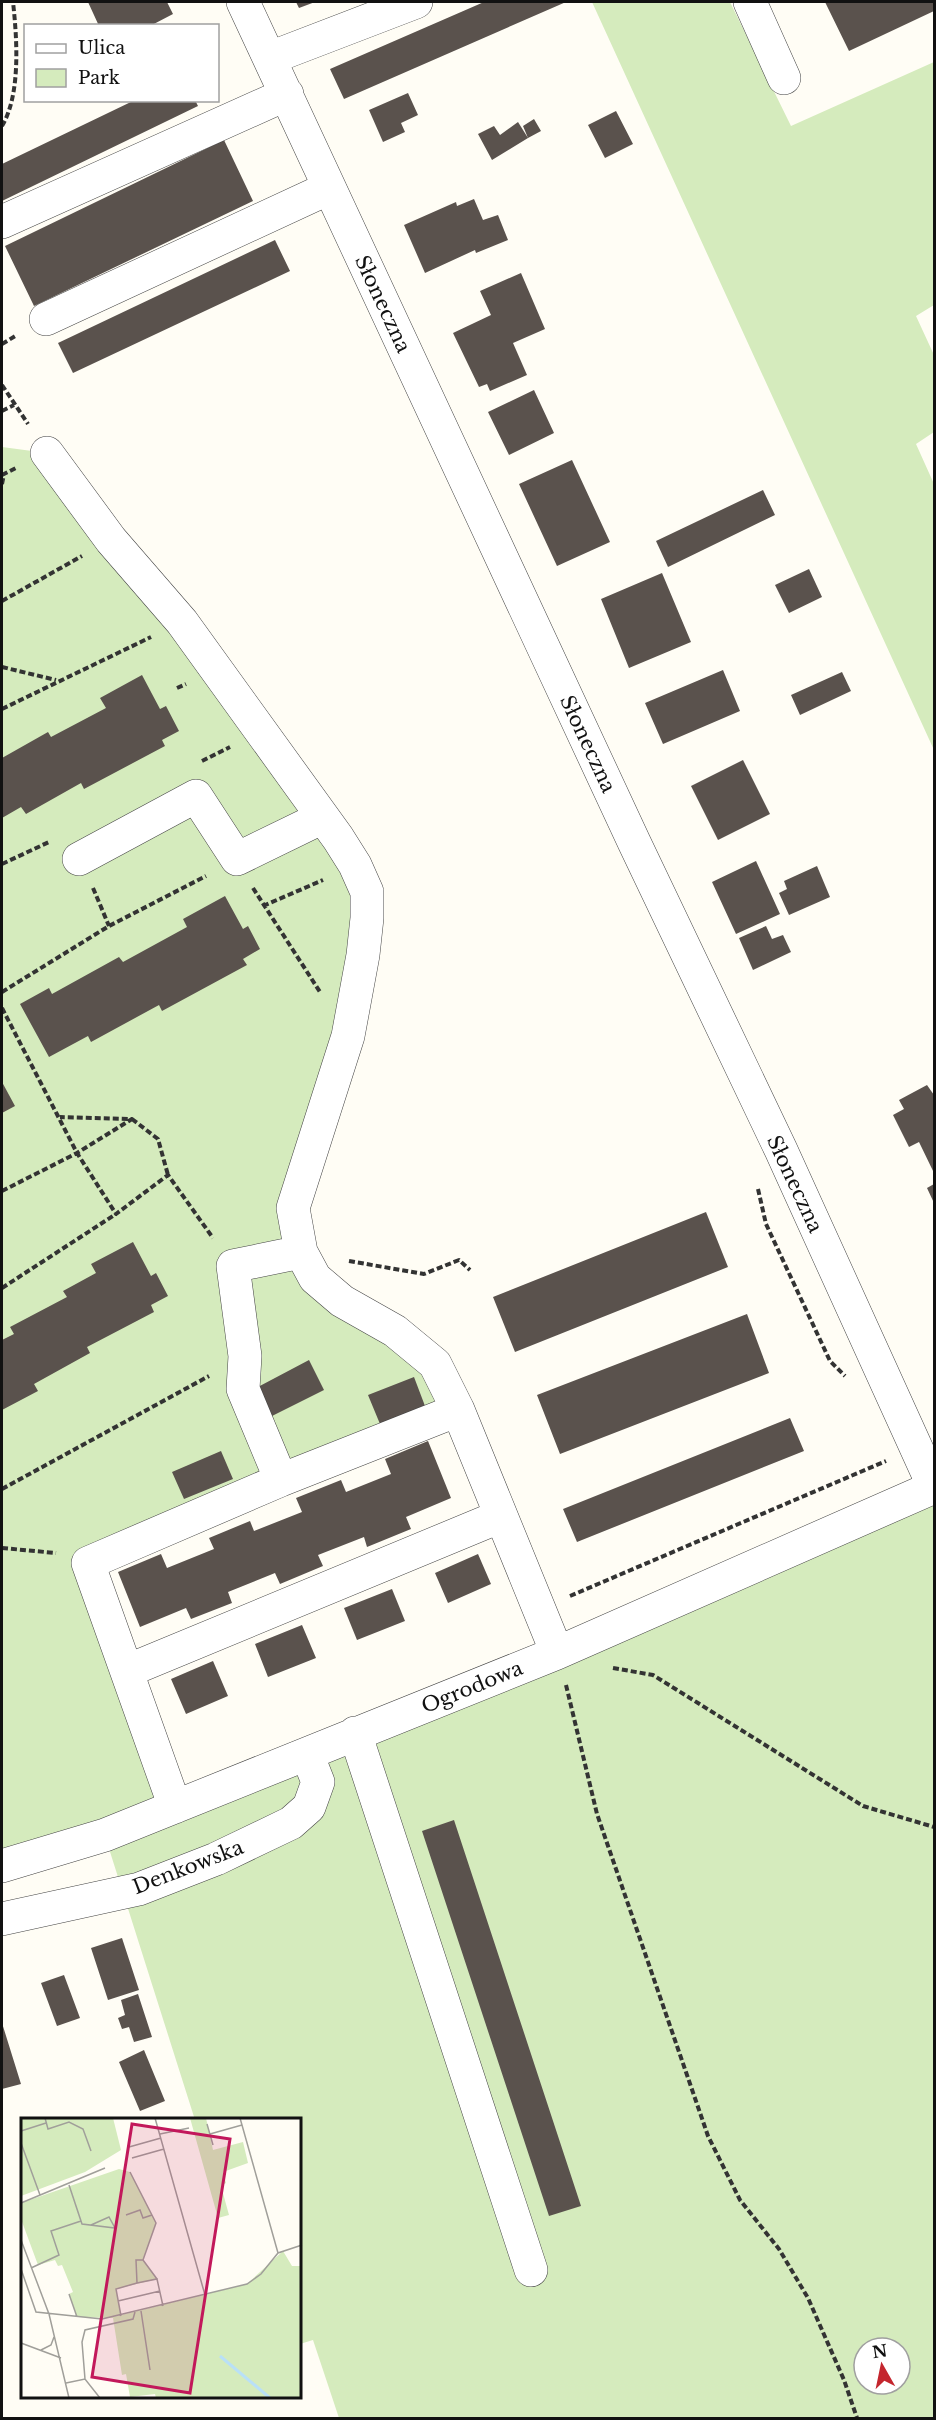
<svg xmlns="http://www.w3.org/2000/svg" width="936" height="2420" viewBox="0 0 936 2420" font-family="'Libre Baskerville',serif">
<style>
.green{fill:#d5ebbd;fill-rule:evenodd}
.building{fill:#5a524d}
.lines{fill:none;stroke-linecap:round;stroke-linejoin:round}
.minor-casing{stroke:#444;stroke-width:34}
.path{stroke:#333;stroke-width:4;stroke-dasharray:6 3;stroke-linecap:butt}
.minor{stroke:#fff;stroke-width:33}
.labels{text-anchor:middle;stroke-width:6;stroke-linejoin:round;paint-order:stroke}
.street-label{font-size:20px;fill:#111;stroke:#fff}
.inset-river{fill:none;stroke:#b9e0f7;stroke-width:3}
.inset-road{fill:none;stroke:#a09f9a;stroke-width:1.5}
.view{fill:#c2185b;fill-opacity:0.15;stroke:#c2185b;stroke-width:3}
.inset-edge{fill:none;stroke:#111;stroke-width:3}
</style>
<rect width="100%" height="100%" fill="#fffdf5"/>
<path class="green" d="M592 2H730L791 126 934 62V305L916 316 934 355V432L916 444 934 484V750Z
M2 447 47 453 355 865 348 1036 301 1252 395 1331 458 1410 88 1563 175 1807 934 1487V2418H339L313 2340 300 2344V2120H195L105 1836 2 1866ZM864 2348H900V2384H864Z"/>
<path class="building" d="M88 2H167L173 14 150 26H99Z
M296 2H315L299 8Z
M484 2H566L344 99 330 69Z
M825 2H934V11L849 51Z
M408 93 418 115 401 123 405 132 383 142 369 110Z
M135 100H195L198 106 2 201V164Z
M616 111 633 144 605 158 588 125Z
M534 119 541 131 528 138 523 126Z
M518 122 528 138 492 160 478 134 494 126 500 135Z
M224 140 253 201 34 306 5 246Z
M474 199 483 220 498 215 508 240 476 253 475 250 425 273 404 225 456 202 457 206Z
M275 240 290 271 73 373 58 343Z
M521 273 545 329 513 343 527 375 490 391 487 384 479 387 453 333 491 315 480 291Z
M534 390 554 433 509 455 488 412Z
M572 460 610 542 557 566 519 484Z
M763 490 775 515 668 567 656 541Z
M809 569 822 597 789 613 775 585Z
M662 573 691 642 629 668 601 599Z
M723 670 740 711 663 744 645 703Z
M842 672 851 691 800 715 791 695Z
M142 675 160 709 166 706 179 731 162 740 165 746 84 789 81 783 26 814 21 807 2 818V758L48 732 51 737 106 708 100 698Z
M743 760 770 814 718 840 691 786Z
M756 861 780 914 736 934 712 882Z
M817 866 830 897 789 915 779 893 787 889 784 881Z
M225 896 243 929 248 926 260 949 243 959 247 965 162 1011 159 1005 91 1042 88 1036 49 1057 20 1004 49 988 52 994 119 957 123 962 187 927 183 919Z
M766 926 772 939 783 935 791 952 753 970 739 938Z
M2 1082 15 1106 2 1113Z
M927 1085 934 1095V1173L919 1142 909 1147 893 1115 904 1109 899 1100Z
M934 1184V1203L927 1188Z
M706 1212 728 1267 515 1352 493 1297Z
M133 1242 151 1276 156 1273 168 1296 151 1305 154 1312 87 1347 90 1353 34 1384 38 1391 2 1410V1340L14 1334 10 1327 67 1297 63 1291 96 1273 91 1264Z
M747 1314 769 1373 560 1454 537 1395Z
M309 1360 324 1390 270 1417 256 1388Z
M414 1377 425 1406 380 1424 368 1395Z
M790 1418 804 1451 577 1542 563 1509Z
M428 1441 451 1498 406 1517 411 1529 367 1547 364 1537 318 1555 323 1566 280 1584 275 1573 228 1592 232 1603 191 1619 186 1608 140 1627 118 1572 161 1554 167 1568 214 1549 209 1538 250 1521 254 1531 302 1512 296 1498 341 1480 346 1492 391 1474 385 1459Z
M221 1451 233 1479 184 1499 172 1472Z
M478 1554 491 1584 448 1603 435 1573Z
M392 1589 405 1621 357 1640 344 1608Z
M302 1625 316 1658 268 1677 255 1644Z
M213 1661 228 1696 186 1714 171 1679Z
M454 1820 581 2206 549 2216 422 1831Z
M122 1938 139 1990 108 2000 91 1948Z
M64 1975 80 2018 57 2026 41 1983Z
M138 1994 152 2037 134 2042 129 2027 122 2029 118 2018 125 2015 121 2000Z
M2 2023 21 2084 2 2089Z
M144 2050 165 2101 140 2111 119 2062Z"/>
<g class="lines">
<g class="minor-casing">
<path id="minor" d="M243 2 634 842 781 1150 934 1487
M750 2 784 78
M270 58 416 2
M2 222 287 94
M46 319 329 188
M47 453 111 540 182 622 338 838 355 865 367 892V918L363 955 348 1036 293 1208 301 1252 233 1266 245 1356 243 1389 281 1480
M79 859 196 796 237 859 321 818
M301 1252 315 1278 342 1301 395 1331 435 1364 458 1410
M127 1671 501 1516
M355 1733 531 2270
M175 1807 88 1563 281 1480 458 1410 557 1653
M2 1866 105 1835 557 1653 934 1487
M2 1919 139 1889 216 1859 291 1823 309 1807 318 1782 307 1754"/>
</g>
<path class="path" d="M2 126C21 94 17 38 13 2
M2 344 17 335
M2 385 28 424
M2 411 14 405
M2 475 18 467
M2 484 4 474
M2 601 82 556
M2 667 56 680
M177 688 186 684
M2 709 151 637
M202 761 230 747
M2 864 49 842
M93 888 109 926
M253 888 320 992
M263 906 323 880
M2 992 109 926 206 876
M2 1008 77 1153 116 1214 168 1175 213 1238
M132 1119 158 1139 168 1175
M758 1189 766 1224 830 1361 845 1376
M2 1191 77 1153 132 1119 60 1117
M349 1261 424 1274 459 1260 470 1270
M2 1288 116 1214
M2 1489 209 1376
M2 1548 56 1553
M570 1596 886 1461
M613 1668 653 1675 863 1806 934 1827
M566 1685 597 1814 708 2136 740 2200 779 2249 808 2298 844 2380 857 2418"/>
<use href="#minor" class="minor"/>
</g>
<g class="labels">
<g class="street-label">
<text transform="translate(383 304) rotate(65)" y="7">Słoneczna</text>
<text transform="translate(588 744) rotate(65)" y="7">Słoneczna</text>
<text transform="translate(795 1184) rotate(65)" y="7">Słoneczna</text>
<text transform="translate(472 1687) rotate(-22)" y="7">Ogrodowa</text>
<text transform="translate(188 1867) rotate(-21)" y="7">Denkowska</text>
</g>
</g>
<g transform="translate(21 2118)">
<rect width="280" height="280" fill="#fffdf5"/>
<path d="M0 0H92L100 32 64 54 0 78ZM169 0H185L192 32 222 24 227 45 202 54 205 65 200 68 208 97 197 100ZM98 51 109 54 135 105 122 142 136 161 95 171 100 197 226 166 262 133 271 148H280V280H135L134 276 109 279 105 256 101 257 92 200 56 199 48 176 52 174 41 147 37 148 34 142 17 147 0 101V85Z" fill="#d5ebbd"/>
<path class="inset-river" d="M199 238 249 280"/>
<path class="inset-road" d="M24 0 27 11 48 4 62 11 70 33M134 0 184 177M219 0 257 135M186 6 192 27M0 13 25 5M139 16 168 10M189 16 221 7M0 25 19 77M108 29 140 20M111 40 143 31M109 54 135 105 122 142H115L116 165M48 67 61 106 94 110 88 99 70 107M0 85 84 50M105 97 119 92 122 100 131 97M0 122 28 196 48 280M122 142 136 161M10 150 38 137 30 113 60 103M0 151 15 194 81 201 226 166 240 156 257 135 281 127M48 176 56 199M97 183 139 173M120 193 129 252M100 198 95 171 116 165 136 161 142 188M0 225 40 240M20 232 30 227 33 219M64 261 61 224 64 212 112 201 114 194M45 265 64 261 79 280"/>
<path class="view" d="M111 6 209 21 169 275 71 259Z"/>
<rect width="280" height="280" class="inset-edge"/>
</g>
<rect width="936" height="2420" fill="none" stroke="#111111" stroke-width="6"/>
<rect x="24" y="24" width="195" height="78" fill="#ffffff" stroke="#a0a0a0" stroke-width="1.5"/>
<rect x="36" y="44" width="30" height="9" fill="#ffffff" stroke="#a0a0a0" stroke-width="1.5"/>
<text x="78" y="54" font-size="18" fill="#111111">Ulica</text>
<rect x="36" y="69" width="30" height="18" fill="#d5ebbd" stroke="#a0a0a0" stroke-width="1.5"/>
<text x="78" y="84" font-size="18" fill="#111111">Park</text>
<g transform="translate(882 2366) rotate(351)"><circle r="28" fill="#ffffff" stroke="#a0a0a0" stroke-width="1.5"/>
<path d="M0-4.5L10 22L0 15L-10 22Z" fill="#c4262e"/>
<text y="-9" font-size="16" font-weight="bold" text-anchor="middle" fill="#111111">N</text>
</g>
</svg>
